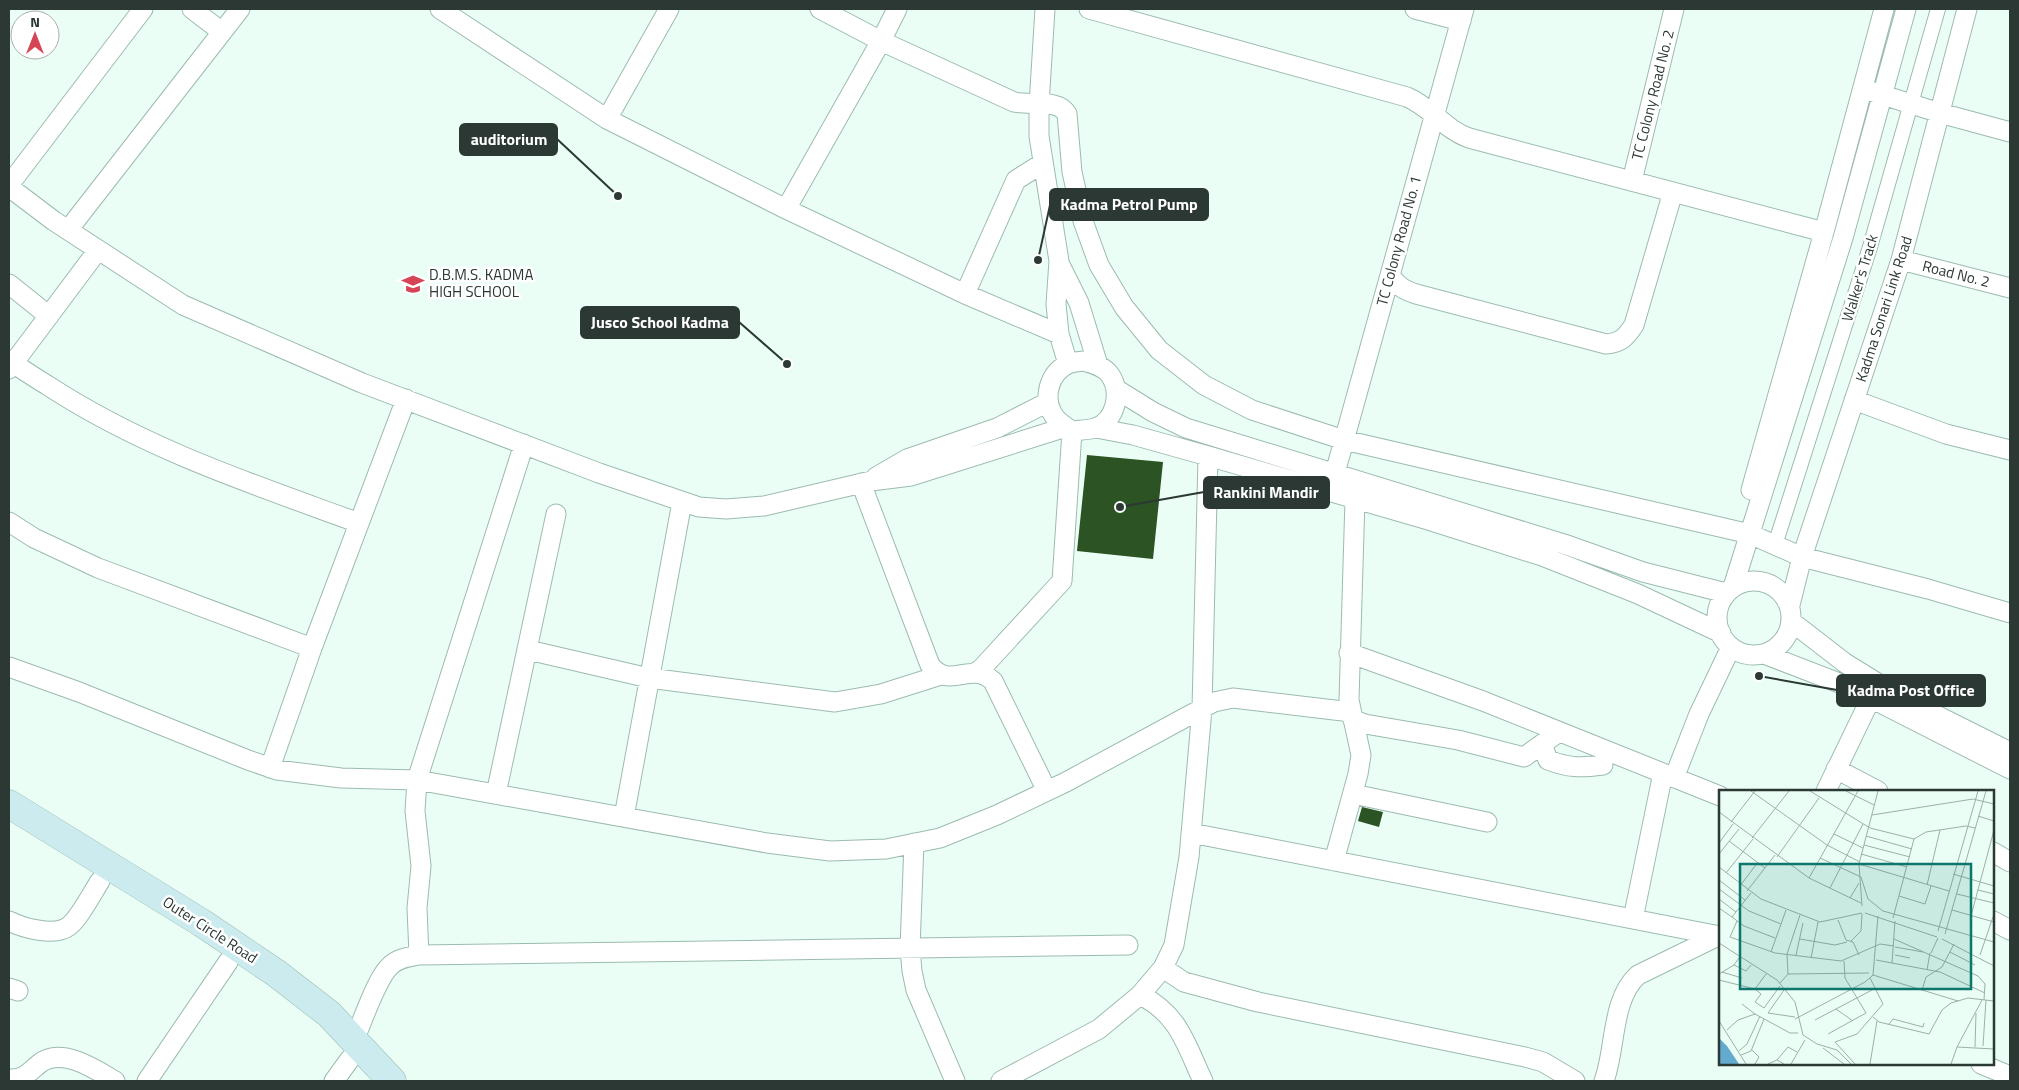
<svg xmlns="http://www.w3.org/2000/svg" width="2019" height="1090" viewBox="0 0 2019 1090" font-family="'Titillium Web',sans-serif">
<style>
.building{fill:#2b5323}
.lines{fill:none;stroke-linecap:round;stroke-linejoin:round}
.pedestrian-casing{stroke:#9cbbb0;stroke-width:16}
.minor-casing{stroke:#9cbbb0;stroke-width:21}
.secondary-casing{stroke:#9cbbb0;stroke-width:29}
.pedestrian{stroke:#fff;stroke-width:14}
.minor{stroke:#fff;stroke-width:19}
.secondary{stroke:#cbebee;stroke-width:28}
.labels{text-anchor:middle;stroke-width:5;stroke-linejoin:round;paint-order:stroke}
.street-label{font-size:15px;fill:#2b3833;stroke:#fff}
.poi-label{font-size:15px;fill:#2b3833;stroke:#fff;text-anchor:start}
.inset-road{fill:none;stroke:#9eafa8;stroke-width:1}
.view{fill:#0f766e;fill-opacity:0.15;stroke:#0f766e;stroke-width:2.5}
.inset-edge{fill:none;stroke:#2b3833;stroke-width:2.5}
.leader{fill:none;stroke:#2b3833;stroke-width:2}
.callout-dot{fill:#2b3833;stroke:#fff;stroke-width:2}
.callout{fill:#2b3833;stroke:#2b3833;stroke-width:2}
.callout-label{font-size:16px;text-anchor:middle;font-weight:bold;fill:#fff}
</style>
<rect width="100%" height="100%" fill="#eafef6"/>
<path class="building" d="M1087 455 1163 462 1153 559 1077 551Z
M1362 807 1383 812 1379 827 1358 821Z"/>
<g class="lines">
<g class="pedestrian-casing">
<path id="pedestrian" d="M1775 545 1870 247 1938 9"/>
</g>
<g class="minor-casing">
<path id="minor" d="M192 9 222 32
M440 9 607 119 786 209 965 294 1059 334
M820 9 881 41 1014 102C1030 106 1058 98 1067 114L1072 172 1083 221 1099 265 1124 307 1159 350 1204 385 1252 410 1344 440 1750 534 1802 557 1928 589 2010 613
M1045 9 1039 105V136L1059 261 1056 304 1059 334 1068 364
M1089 9 1407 97C1431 107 1444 129 1469 138L1824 232
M1415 9 1461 21
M1870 91 1940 113 2010 132
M607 119 669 9
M1632 181 1674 9
M9 185 143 9
M9 187 54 221 183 305 362 383 599 473 699 507 726 509 764 506 871 481 911 476 1066 427
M786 209 881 41 897 9
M68 230 240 9
M1901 260 2010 288
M1059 263 1079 303 1098 365
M1390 275C1397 286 1404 290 1416 294L1606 344C1621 343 1626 337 1634 325L1673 192
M9 284 49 316
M965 294 1016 180 1043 163
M9 360C21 369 34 377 47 385 143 448 252 484 359 523
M1083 361C1093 364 1104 366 1110 375 1122 392 1116 421 1095 428 1088 430 1079 430 1072 431 1066 427 1058 422 1054 416 1042 398 1049 373 1068 364 1072 362 1078 362 1083 361Z
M9 369 98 250
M1116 389 1153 412 1186 428 1564 544 1643 572 1726 593
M1854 400 1946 434 2010 450
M1096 428 1133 435 1208 456 1428 520 1542 556 1638 594 1721 633
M1335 473 1464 9
M876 477 907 459 997 428 1048 402
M861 483 930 665C950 691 970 660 993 681L1047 791
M1751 490 1824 232 1884 9
M9 522 34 538 98 568 312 648
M1717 618a37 37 0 1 1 74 0a37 37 0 1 1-74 0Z
M1733 587 1843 238 1906 9
M1790 605 1802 557 1901 260 1967 9
M1792 622 1845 663 1900 697 2010 752
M528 650 649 678 835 702 881 694 941 675
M1349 653 1483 701 1720 796
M1764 654 1847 686 2010 769
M9 667 79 692 248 760 277 770 341 778 417 780 767 843 830 851 886 849 940 838 997 815 1066 782 1214 702 1233 698 1351 712
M975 673 982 668 1062 581 1072 431
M1353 720 1365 724 1458 740 1524 757 1559 732
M1542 744 1548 760C1569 768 1580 768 1603 765
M270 768 312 648 406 399
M1836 769 1878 791
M1674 778 1699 714 1731 647
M1826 791 1871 698
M496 794 556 514
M1353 794 1487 822
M624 817 682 502
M1191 833 1720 936
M914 843 910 948 912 971 916 990 955 1081
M1993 852 2010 862
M1334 861 1358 774 1361 755 1349 700 1355 499
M1633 919 1663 773
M9 921C23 928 55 937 69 926 78 920 93 892 100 881
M1993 921 2010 930
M419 955 417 908 421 866 415 811 417 780 524 444
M1163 968 1184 982 1258 1002 1525 1057 1543 1062 1575 1081
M9 988 18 991
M1140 995C1179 1014 1186 1045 1203 1081
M354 1040C363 1021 376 979 390 966 398 958 409 957 419 955L1128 945
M1981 1064 2010 1076
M9 1079C23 1080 28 1073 39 1064 61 1046 95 1069 115 1081
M147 1081 228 962
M334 1081 350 1059
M1001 1081 1099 1029 1140 995 1163 968 1174 945 1189 857 1202 709 1208 456
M1604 1081C1616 1049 1611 999 1638 975L1720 935"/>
</g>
<g class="secondary-casing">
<path id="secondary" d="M9 804 202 923 276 973 329 1014 392 1081"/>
</g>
<use href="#pedestrian" class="pedestrian"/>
<use href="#minor" class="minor"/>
<use href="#secondary" class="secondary"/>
</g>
<defs>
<g id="school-bare" transform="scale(1.725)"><path d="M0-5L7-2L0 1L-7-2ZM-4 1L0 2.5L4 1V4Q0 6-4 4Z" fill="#d64556" stroke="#fff" stroke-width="2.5" paint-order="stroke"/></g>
</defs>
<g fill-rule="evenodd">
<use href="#school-bare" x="413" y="284"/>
</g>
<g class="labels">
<g class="street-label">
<text transform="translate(1653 95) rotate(-76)" y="5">TC Colony Road No. 2</text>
<text transform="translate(1399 241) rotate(-75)" y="5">TC Colony Road No. 1</text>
<text transform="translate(1956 274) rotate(14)" y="5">Road No. 2</text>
<text transform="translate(1860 278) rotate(-73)" y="5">Walker's Track</text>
<text transform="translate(1884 309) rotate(-72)" y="5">Kadma Sonari Link Road</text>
<text transform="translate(210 930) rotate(33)" y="5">Outer Circle Road</text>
</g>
<g class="poi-label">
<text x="429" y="280">D.B.M.S. KADMA<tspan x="429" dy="17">HIGH SCHOOL</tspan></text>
</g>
</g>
<g transform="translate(1719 790)">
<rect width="275" height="275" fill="#eafef6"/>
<path d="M0 248 8 256 20 274H0Z" fill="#64aacf"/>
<path class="inset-road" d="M32 1 108 55 141 72M91 1 151 38 195 49M127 1 155 15M0 22 90 88 142 113M153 25 254 9 275 14M259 26 275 31M12 32 36 1M115 44 144 58M147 46 193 59M33 48 70 1M195 49 207 42 247 36 256 38M10 51 46 78M0 53 14 34M145 55 191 67M0 64 20 39M142 64 188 77M58 67 100 8M101 68 142 87 149 109 164 121 275 152M140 74 230 101M0 77 42 109 101 132 143 123M7 83 34 49M234 84 275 96M90 88 139 1M0 90 26 110M208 95 221 40M21 96 39 72M111 98 144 34M0 99 30 121 62 134M259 100 275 104M28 101 56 65M238 104 275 113M180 106 206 114 212 96M131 108 140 93M0 109 17 122M143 116 140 74 159 1M0 118 13 127 32 103M233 120 275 132M146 123 218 147M252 126 275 40M13 127 25 136 56 148M174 128 195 49M119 130 127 150 134 152 140 165M18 131 11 147 56 163 122 171 161 154 175 156M219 141 259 1M226 144 267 1M81 149 116 155 128 152M175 149 259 186 266 194 265 210M223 149 275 176M132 151 142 141 143 124M0 153 58 190 76 212 84 245 98 254 118 260 132 274M176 157 204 162M52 162 67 120M231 162 256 175M212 163 219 148M77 165 84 133M176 165 191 168M261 165 275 124M92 168 99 132M157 170 221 182 266 203M173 173 176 131M15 175 27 181 32 175M208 180 211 163M3 182 23 188M0 184 15 175 20 168M69 184 68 164 81 125M154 185 239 211M0 190 36 199 47 184M61 193 69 184 150 183M36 199 42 204 36 212 45 218 61 196M65 200 49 223 76 227M203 200 207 187 223 177 235 154M23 214 36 224M117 219 134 231M154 227 160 232 210 244 223 220 232 213 249 208 275 211M76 229 146 192 154 185 159 126M96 230 153 200M0 231 27 274M170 234 174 229 204 237 205 233M8 240 19 230 36 224 71 243H79M109 244 147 223 126 188 125 171M264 256 267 210M238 257 263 210M256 257 257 223M104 258 125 274M33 260 40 267 36 274M20 261 28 254 41 226M22 265 32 261 45 229M58 270 69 257 78 262M49 274 58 270 65 274M72 274 86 250M136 274 116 252 138 244 164 214 151 188M151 274 158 231M232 274 238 257 275 259"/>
<path class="view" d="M21 74H252V199H21Z"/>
<rect width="275" height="275" class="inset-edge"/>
</g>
<path class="leader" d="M618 196L557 139M1038 260L1050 205M787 364L739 322M1120 507L1204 492M1759 676L1837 690"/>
<g class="callout-dot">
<circle cx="618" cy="196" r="5"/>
<circle cx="1038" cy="260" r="5"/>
<circle cx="787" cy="364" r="5"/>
<circle cx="1120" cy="507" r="5"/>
<circle cx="1759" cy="676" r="5"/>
</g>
<g class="callout">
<rect x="460" y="124" width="97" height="31" rx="5"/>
<rect x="1050" y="189" width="158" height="31" rx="5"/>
<rect x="581" y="307" width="158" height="31" rx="5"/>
<rect x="1204" y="477" width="125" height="31" rx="5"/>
<rect x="1837" y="675" width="148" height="31" rx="5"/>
</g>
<g class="callout-label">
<text x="509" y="145">auditorium</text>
<text x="1129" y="210">Kadma Petrol Pump</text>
<text x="660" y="328">Jusco School Kadma</text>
<text x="1266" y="498">Rankini Mandir</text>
<text x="1911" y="696">Kadma Post Office</text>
</g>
<rect width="2019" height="1090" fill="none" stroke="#2b3833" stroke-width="20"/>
<g transform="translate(35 35)"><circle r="24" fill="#ffffff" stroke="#aaafad"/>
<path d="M0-4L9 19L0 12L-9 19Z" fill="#d64556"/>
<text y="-8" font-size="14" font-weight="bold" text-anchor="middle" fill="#2b3833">N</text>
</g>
</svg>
